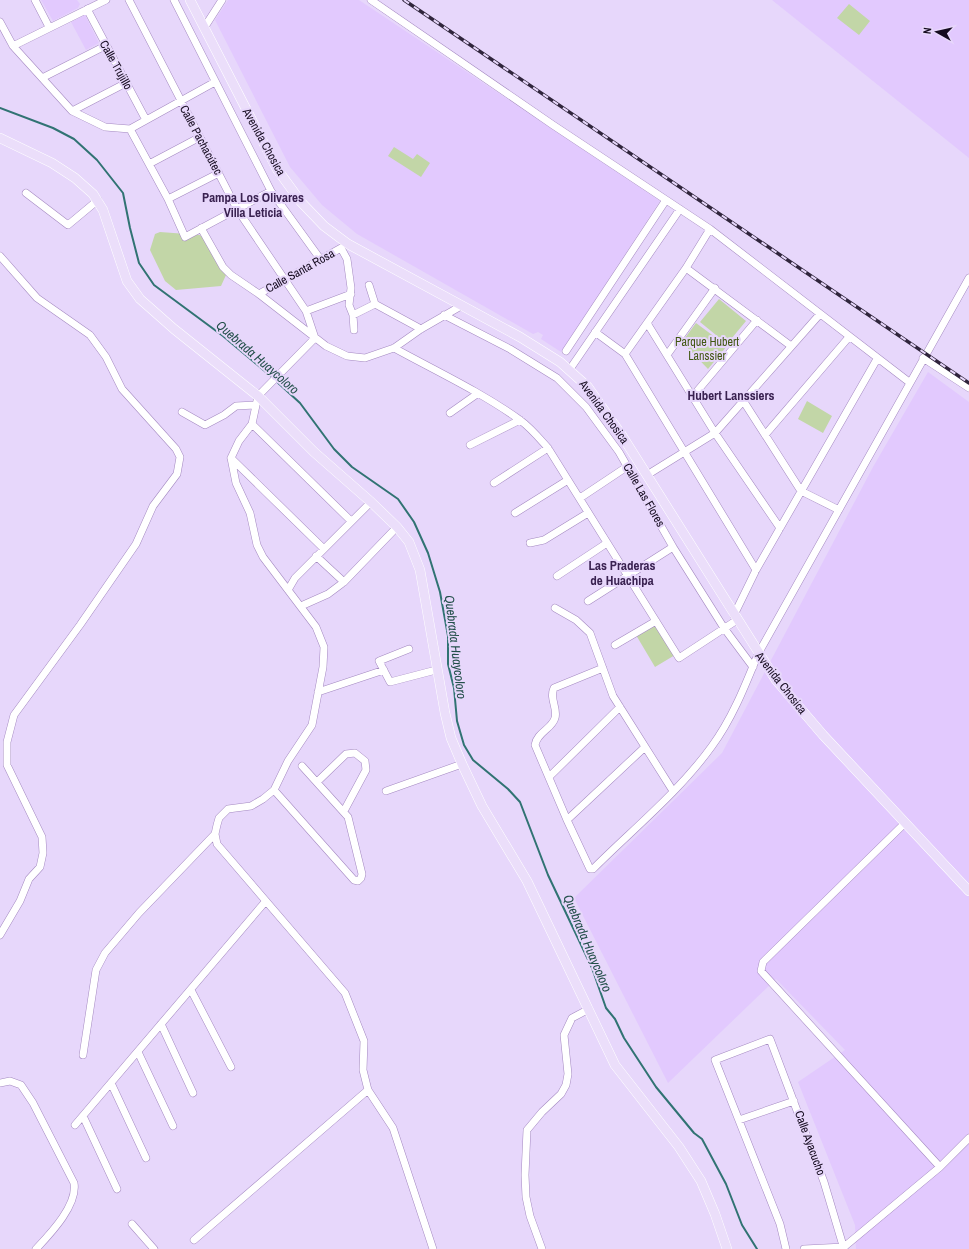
<svg xmlns="http://www.w3.org/2000/svg" width="969" height="1249" viewBox="0 0 969 1249" font-family="'Archivo Narrow',sans-serif">
<style>
.built{fill:#e2c9fe}
.green{fill:#c2d6a7}
.lines{fill:none;stroke-linecap:round;stroke-linejoin:round}
.stream{stroke:#317373;stroke-width:2}
.minor-casing{stroke:#a489c1;stroke-width:8}
.major-casing{stroke:#fff;stroke-width:10}
.minor{stroke:#fff;stroke-width:7}
.major{stroke:#ebdefa;stroke-width:9}
.rail-casing{stroke:#30253c;stroke-width:3.5}
.rail{stroke:#e7d7fb;stroke-width:2;stroke-dasharray:6;stroke-linecap:butt}
.labels{text-anchor:middle;stroke-width:4;stroke-linejoin:round;paint-order:stroke}
.street-label{font-size:12px;fill:#150b1f;stroke:#e7d7fb}
.park-label{font-size:12px;fill:#415711;stroke:#e7d7fb}
.neighbourhood-label{font-size:13px;font-weight:bold;fill:#3a2251;stroke:#e7d7fb}
.water-label{font-size:13px;font-style:italic;fill:#234f4a;stroke:#e7d7fb}
</style>
<rect width="100%" height="100%" fill="#e7d7fb"/>
<path class="built" d="M41 0H77L80 4 78 8 53 21Z
M228 0H359L660 201 561 352 541 339 543 335 538 332 533 334 357 234 322 205 290 167 215 20Z
M772 0H969V158Z
M85 15 99 43 86 50 71 22Z
M928 372 969 402V1249H856L855 1225 798 1082 845 1050 776 979 668 1083 574 898 722 753 873 467Z"/>
<path class="green" d="M849 4 870 21 859 35 837 18Z
M394 147 413 159 417 154 430 163 421 177 388 156Z
M160 232 200 235 206 241 215 260 226 275 221 286 176 290 165 281 150 250 155 234Z
M719 299 746 321 727 344 700 322Z
M696 323 727 346 708 369 682 342Z
M807 401 832 416 823 433 798 419Z
M656 623 675 655 655 667 636 635Z"/>
<g class="lines">
<path class="stream" d="M0 108 53 128 74 139 97 160 123 193 130 228 139 263 154 285 223 336 273 378
M276 381 300 403 334 449 352 467 398 499 414 522 428 553 440 592 448 636V664L454 688 457 721 464 745 473 760 508 789 520 802 548 875 592 968 606 1008 615 1019 624 1038 656 1087 694 1133 702 1139 726 1184 742 1225 757 1249"/>
<g class="minor-casing">
<path id="minor" d="M35 0 49 27
M129 0 237 209 306 311 315 338 258 396 252 424 239 441 231 458 236 483 250 513 257 545 263 557 316 627 324 647 323 667 312 725 288 761 274 790 263 799 251 806 228 809 219 818 217 825 215 834 217 844 345 993 364 1041 363 1070 368 1090 393 1128 433 1249
M174 0 271 191 321 260
M371 0 553 125 710 229 909 382
M87 9 146 120
M0 22 13 46 72 111 105 127 130 129
M204 28 222 0
M13 46 106 0
M42 78 105 46
M72 111 126 83
M130 129 168 199 185 237 271 191
M130 129 215 82
M149 164 200 137
M26 193 68 225 98 200
M168 199 219 173
M201 228 223 267 231 275 259 294 326 346 347 356 365 358 394 348 421 329 461 306
M0 256 37 298 90 335 106 357 122 389 176 449 180 457 177 474 153 506 136 544 80 625 14 715 7 742V765L42 837 43 853 40 867 29 879 20 901 0 935
M686 268 791 346
M369 285 375 304
M259 294 341 248 347 259 351 288 349 305 353 315 354 330
M306 311 351 294
M353 315 375 304 421 329
M444 315 510 349 557 378 586 407 619 452 673 547 724 628 753 667
M647 323 715 433 780 528
M595 332 625 354 756 570
M394 348C436 371 481 392 520 420 531 428 539 438 548 448L679 658 737 620
M566 351 666 200
M625 354 686 268 710 229
M667 355 715 288
M923 358 969 388
M570 369 680 209
M693 396 757 320
M744 402 801 491 839 510
M182 412 205 425 224 415 236 406 255 405
M450 413 477 394
M252 424 351 521
M765 435 849 337
M470 445 520 420
M231 458 324 549
M647 475 715 433 820 314
M494 483 548 448
M580 498 628 466
M515 513 568 480
M530 543 544 540 588 513
M316 556 344 582
M557 576 607 543
M288 590 295 578 371 502
M588 601 673 547
M301 606 328 594 344 582 397 527
M555 608 576 620 590 633 613 696 673 791
M734 615 756 570 877 359
M615 645 656 621
M409 649 379 661 390 682 436 670
M603 668 554 688C549 699 558 708 555 718 552 729 537 732 535 745L567 820 590 869H593C633 829 679 792 712 746 732 719 745 686 758 654L969 278
M318 692 384 670
M549 777 620 707
M317 782 346 754 355 753 365 761 366 770 344 811
M274 790 354 880 358 881 361 878 362 874 348 817 302 766
M386 791 462 764
M567 820 645 747
M905 823 763 962 761 971 940 1167
M191 990 231 1067
M161 1024 193 1093
M138 1052 173 1126
M83 1055 96 970 105 953 139 913 215 834
M0 1083 10 1081 21 1085 33 1103 74 1183C78 1205 50 1234 36 1249
M111 1083 146 1158
M83 1116 117 1189
M739 1120 794 1101
M75 1125 265 902
M132 1224 154 1249
M194 1240 368 1090
M542 1249 530 1216 526 1197 525 1175 527 1130 542 1112 561 1094 566 1085 568 1074 564 1035 572 1018 589 1009
M786 1249 780 1224 715 1060 770 1039 824 1182 844 1249
M804 1249 844 1247 940 1167 969 1138"/>
</g>
<g class="major-casing">
<path id="major" d="M190 0 277 169 301 202 324 226 348 244 520 337 560 362 588 387 621 434 776 680 823 735 969 891
M0 138 52 163 75 178 93 194 103 210 127 281 140 299 174 329 258 396 314 452 371 502 397 527 409 542 420 570 445 713 451 738 462 764 482 806 527 881 615 1065 679 1147 701 1181 715 1214 727 1249"/>
</g>
<use href="#minor" class="minor"/>
<use href="#major" class="major"/>
<g class="rail-casing">
<path id="rail" d="M404 0 969 383"/>
</g>
<use href="#rail" class="rail"/>
</g>
<g class="labels">
<g class="street-label">
<text transform="translate(116 65) rotate(61)" y="4">Calle Trujillo</text>
<text transform="translate(201 140) rotate(62)" y="4">Calle Pachacútec</text>
<text transform="translate(264 142) rotate(61)" y="4">Avenida Chosica</text>
<text transform="translate(300 271) rotate(-29)" y="4">Calle Santa Rosa</text>
<text transform="translate(604 412) rotate(54)" y="4">Avenida Chosica</text>
<text transform="translate(644 495) rotate(60)" y="4">Calle Las Flores</text>
<text transform="translate(781 683) rotate(52)" y="4">Avenida Chosica</text>
<text transform="translate(810 1143) rotate(70)" y="4">Calle Ayacucho</text>
</g>
<g class="park-label">
<text x="707" y="346">Parque Hubert<tspan x="707" dy="14">Lanssier</tspan></text>
</g>
<g class="neighbourhood-label">
<text x="253" y="202">Pampa Los Olivares<tspan x="253" dy="15">Villa Leticia</tspan></text>
<text x="731" y="400">Hubert Lanssiers</text>
<text x="622" y="570">Las Praderas<tspan x="622" dy="15">de Huachipa</tspan></text>
</g>
<g class="water-label">
<text transform="translate(258 357) rotate(41)" y="5">Quebrada Huaycoloro</text>
<text transform="translate(456 647) rotate(83)" y="5">Quebrada Huaycoloro</text>
<text transform="translate(588 943) rotate(67)" y="5">Quebrada Huaycoloro</text>
</g>
</g>
<g transform="translate(937 32) rotate(278)" stroke="#e7d7fb" stroke-width="3" paint-order="stroke">
<path d="M0-3L7 15L0 10L-7 15Z" fill="#150b1f"/>
<text y="-6" font-size="11" font-weight="bold" text-anchor="middle" fill="#150b1f">N</text>
</g>
</svg>
